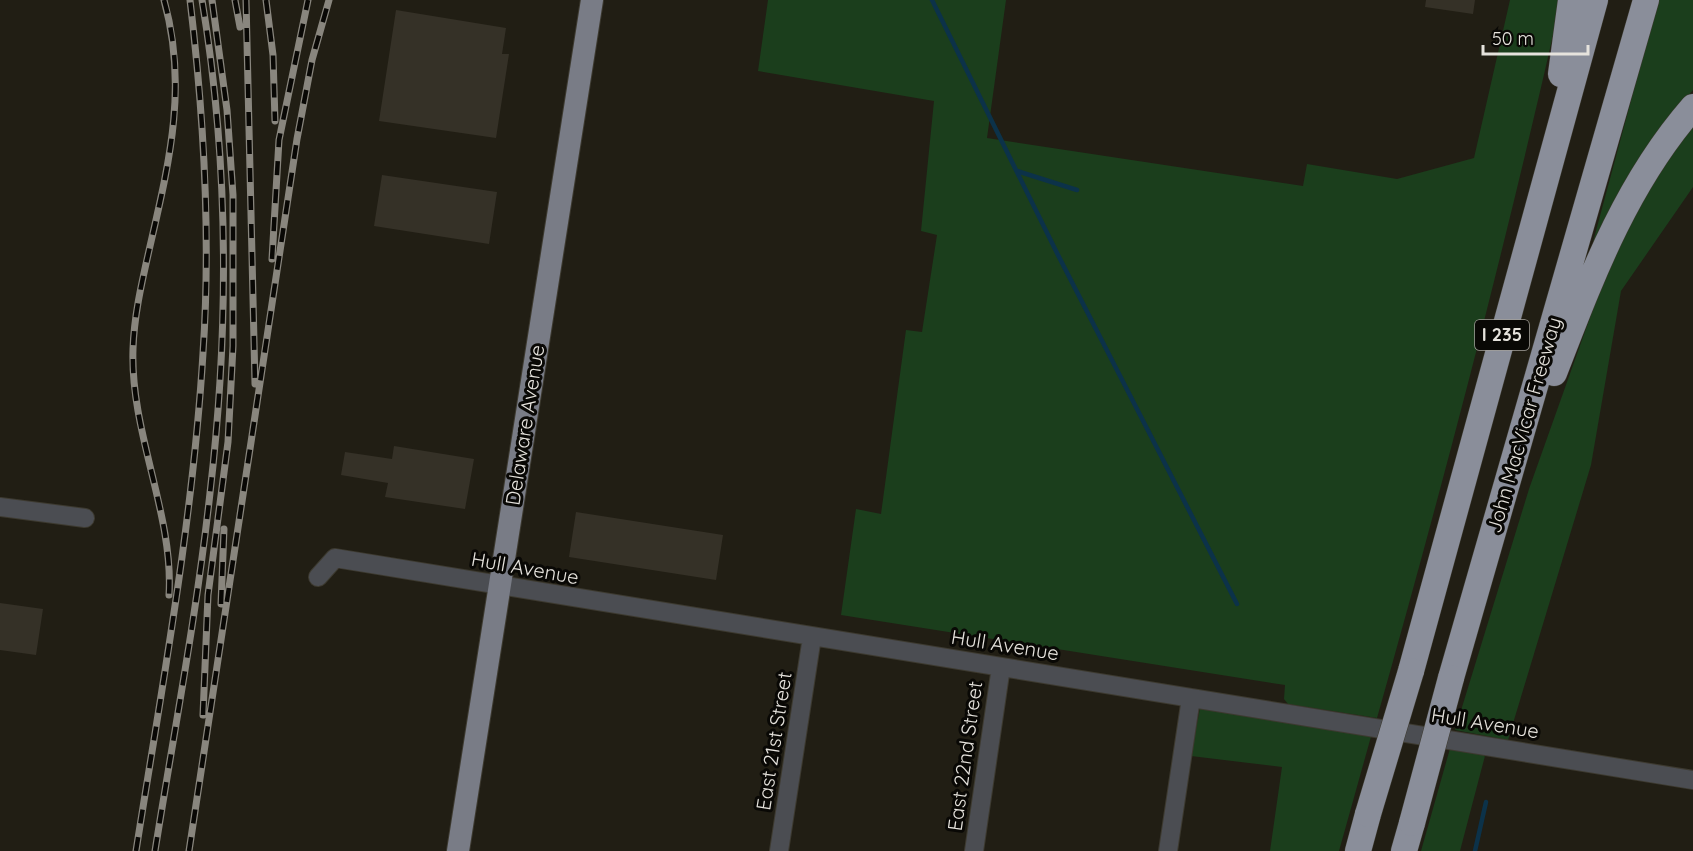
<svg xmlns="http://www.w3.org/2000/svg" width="1693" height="851" viewBox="0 0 1693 851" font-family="Quicksand,sans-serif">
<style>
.green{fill:#1b3e1c}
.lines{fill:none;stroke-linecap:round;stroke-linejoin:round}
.stream{stroke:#0c3249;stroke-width:4.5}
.building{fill:#353127}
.minor-casing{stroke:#3d3a30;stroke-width:20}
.major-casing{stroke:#3d3a30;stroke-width:24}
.highway-casing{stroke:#3d3a30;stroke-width:27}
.minor{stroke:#4b4d52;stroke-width:18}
.major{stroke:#797c86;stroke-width:22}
.highway{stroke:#8a8e9a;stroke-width:26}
.rail-casing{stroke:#89867e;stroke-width:7}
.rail{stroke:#090805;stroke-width:4.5;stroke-dasharray:14;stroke-linecap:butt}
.highway-bridge-casing{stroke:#3d3a30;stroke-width:27;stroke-linecap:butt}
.highway-bridge{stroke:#8a8e9a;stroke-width:26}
.labels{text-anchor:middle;stroke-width:6;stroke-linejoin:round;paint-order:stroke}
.shield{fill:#090805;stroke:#a4a19c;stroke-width:1.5}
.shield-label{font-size:18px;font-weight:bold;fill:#e6e3dd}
.street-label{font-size:20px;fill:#e6e3dd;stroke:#090805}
</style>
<rect width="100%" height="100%" fill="#211e14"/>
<path class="green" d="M768 0H1006L987 138 1303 186 1307 164 1397 179 1474 158 1510 0H1561C1507 241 1444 481 1377 718L1288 704 1284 699 1285 685 841 615 856 509 881 514 906 330 922 332 937 235 921 231 934 101 758 71Z
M1658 0H1693V90L1662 127 1593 242Z
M1693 121V187L1621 291 1591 465 1508 740 1455 730 1529 489 1620 233Z
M1200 708 1372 733 1339 851H1270L1282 767 1191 756Z
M1451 745 1486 752 1460 851H1421Z"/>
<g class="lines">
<path class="stream" d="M932 0 1058 255 1237 604
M1017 171 1077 190
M1475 851 1486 802"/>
</g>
<path class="building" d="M1426 0H1475L1473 14 1425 7Z
M396 10 506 28 502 54H509L496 138 379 121Z
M382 175 497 192 489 244 374 226Z
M394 446 474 459 465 509 385 497 388 483 341 475 345 452 392 459Z
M576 512 723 535 716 580 569 557Z
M0 603 43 609 36 655 0 650Z"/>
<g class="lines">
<g class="minor-casing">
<path id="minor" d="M0 507 85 518
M318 577 335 558 1693 780
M779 851 812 637
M974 851 1001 667
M1168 851 1191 698"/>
</g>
<g class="major-casing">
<path id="major" d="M458 851 592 0"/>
</g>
<g class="highway-casing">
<path id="highway" d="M1561 74 1571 0
M1554 373C1591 278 1625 185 1693 107
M1411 671 1595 0
M1451 678 1646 0
M1358 851 1368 814
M1404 851 1412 823"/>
</g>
<use href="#minor" class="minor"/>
<use href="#major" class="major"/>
<use href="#highway" class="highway"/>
<g class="rail-casing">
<path id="rail" d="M164 0C189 89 168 167 148 255 141 286 134 317 133 349 130 432 174 515 169 595
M235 0 240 27
M246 0 255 384
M266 0 273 55 275 121
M272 259 279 140 308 0
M221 604 224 529
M203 715 208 595 228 442 233 346V195L227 110 212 0
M136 851C162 686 193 520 203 353 211 235 204 117 190 0
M155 851C174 732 197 612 210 493 229 330 229 162 202 0
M189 851 297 139 312 60 329 0"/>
</g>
<use href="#rail" class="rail"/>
<g class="highway-bridge-casing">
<path id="highway-bridge" d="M1368 814 1411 671
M1412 823 1451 678"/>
</g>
<use href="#highway-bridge" class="highway-bridge"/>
</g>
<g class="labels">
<rect class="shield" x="1475" y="320" width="54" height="30" rx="4.5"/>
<g class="shield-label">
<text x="1502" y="341">I 235</text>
</g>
<g class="street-label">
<text transform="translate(525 425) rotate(-81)" y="7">Delaware Avenue</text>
<text transform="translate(1524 425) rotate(-74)" y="7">John MacVicar Freeway</text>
<text transform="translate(525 568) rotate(10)" y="7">Hull Avenue</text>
<text transform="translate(1005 645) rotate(9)" y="7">Hull Avenue</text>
<text transform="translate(1485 723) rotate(9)" y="7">Hull Avenue</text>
<text transform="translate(774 741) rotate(-81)" y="7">East 21st Street</text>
<text transform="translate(965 756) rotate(-82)" y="7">East 22nd Street</text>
</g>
</g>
<path d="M1483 45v9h105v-9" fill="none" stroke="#e6e3dd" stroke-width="3"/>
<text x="1492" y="45" font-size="18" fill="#e6e3dd" stroke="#090805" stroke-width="4.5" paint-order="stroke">50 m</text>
</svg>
